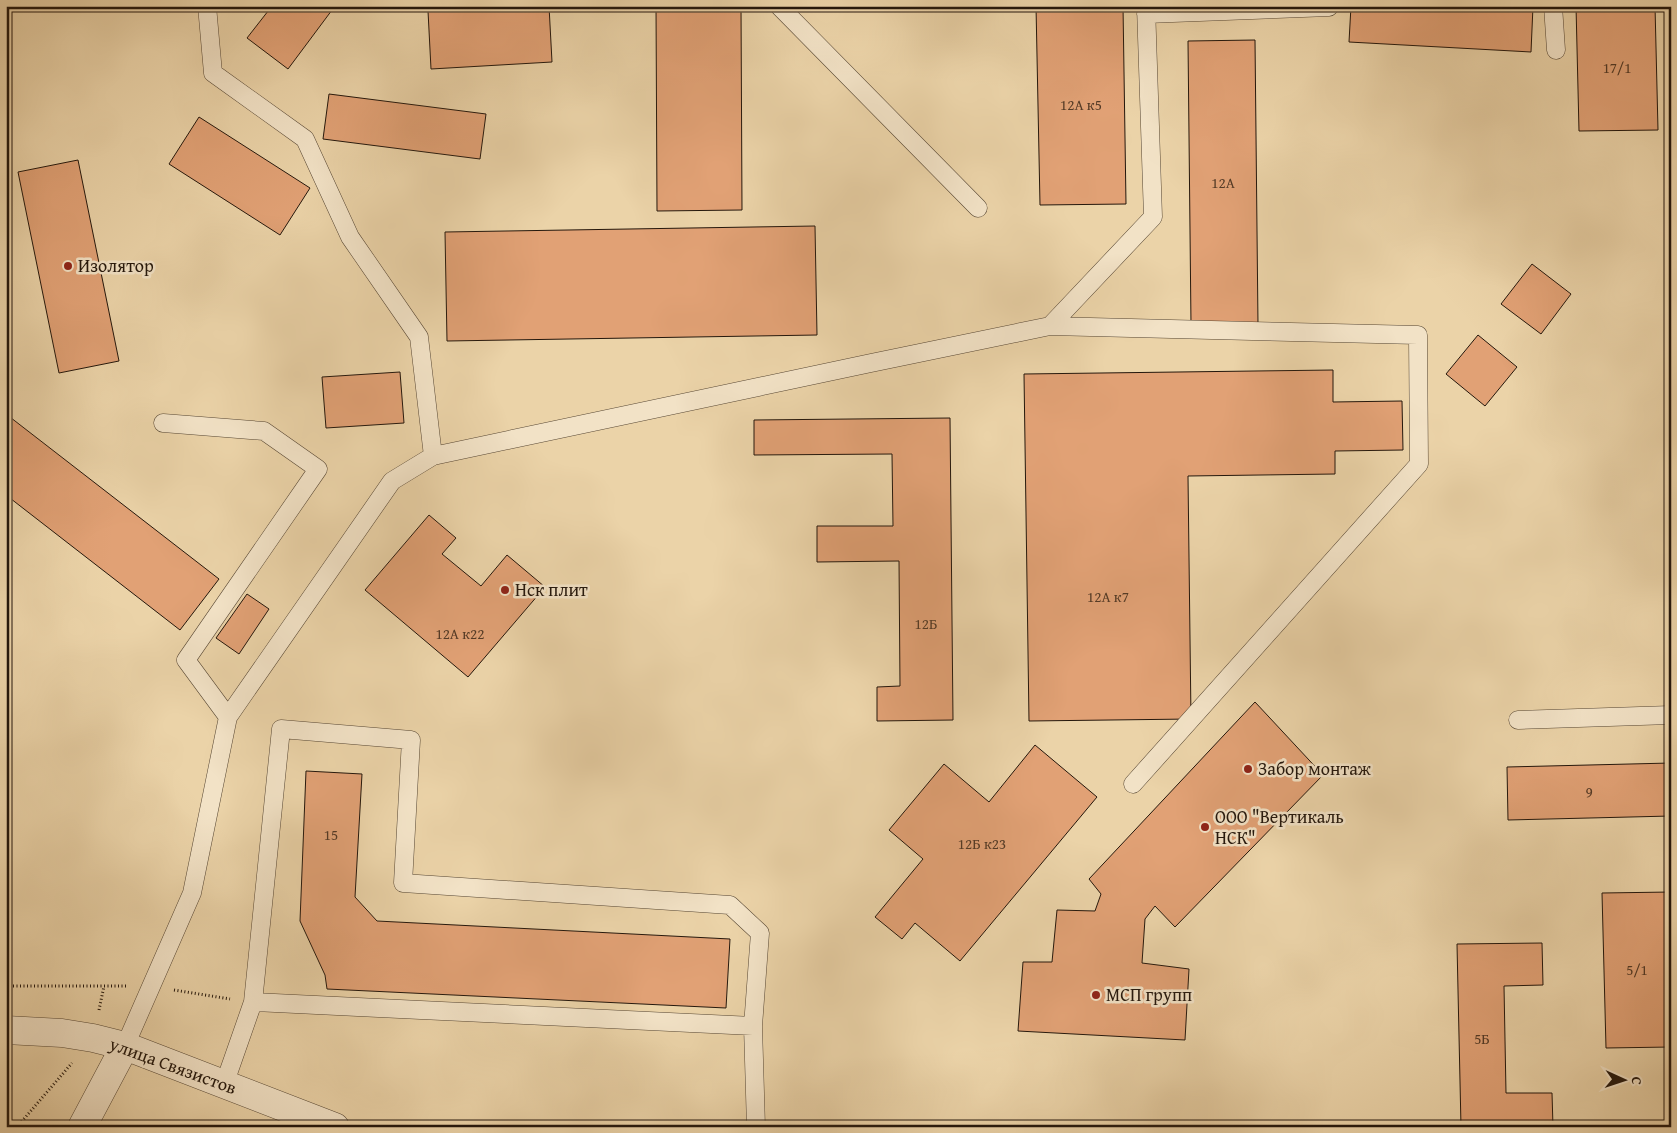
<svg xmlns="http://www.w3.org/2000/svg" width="1677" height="1133" viewBox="0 0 1677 1133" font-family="'Gentium Book Plus',serif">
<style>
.building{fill:#e1a175;stroke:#24170c}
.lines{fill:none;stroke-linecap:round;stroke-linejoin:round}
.service-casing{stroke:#564633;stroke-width:19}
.minor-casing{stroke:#564633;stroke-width:29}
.tertiary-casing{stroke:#564633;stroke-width:29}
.path{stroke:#24170c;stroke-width:3;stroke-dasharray:1 2.5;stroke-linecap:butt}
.service{stroke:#f2e2c6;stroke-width:18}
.minor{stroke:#f2e2c6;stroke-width:28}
.tertiary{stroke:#f2e2c6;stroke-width:28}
.poi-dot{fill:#8f2418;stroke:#f2e2c6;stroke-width:2}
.labels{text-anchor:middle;stroke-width:5;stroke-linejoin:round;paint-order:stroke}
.number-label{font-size:15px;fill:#533a26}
.poi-label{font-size:18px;fill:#24170c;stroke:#f2e2c6;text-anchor:start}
.street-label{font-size:18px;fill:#24170c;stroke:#f2e2c6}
</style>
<rect width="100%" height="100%" fill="#ebd3a8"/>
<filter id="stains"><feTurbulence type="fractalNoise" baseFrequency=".004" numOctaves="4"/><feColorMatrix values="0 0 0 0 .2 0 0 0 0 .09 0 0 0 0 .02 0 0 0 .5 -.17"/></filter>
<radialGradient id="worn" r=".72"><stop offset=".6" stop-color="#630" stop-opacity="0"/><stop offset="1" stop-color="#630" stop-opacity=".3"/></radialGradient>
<path class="building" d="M272 6H335L288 69 247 38Z
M502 6H549L552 62 431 69 428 11Z
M656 6H741L742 210 657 211Z
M1036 6H1123L1126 204 1040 205Z
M1351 6H1533L1531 52 1349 42Z
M1576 6H1655L1658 130 1579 131Z
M1255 40 1258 325H1191L1188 41Z
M329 94 486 114 480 159 323 139Z
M199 117 310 188 280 235 169 164Z
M78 160 119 361 59 373 18 172Z
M815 226 817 335 447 341 445 232Z
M1532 264 1571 294 1541 334 1501 304Z
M1478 335 1517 367 1485 406 1446 374Z
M1333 370V402L1402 401 1403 450 1335 451V474L1188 476 1191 719 1029 721 1024 374Z
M400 372 404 423 326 428 322 377Z
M6 414 219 579 180 630 6 495Z
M950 418 953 720 877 721V687L900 686 899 561 817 562V526H893L892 454 754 455V420Z
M429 515 456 538 442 554 481 586 507 555 545 587 468 677 365 590Z
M247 594 269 609 239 654 216 638Z
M1255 702 1323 775 1175 927 1155 906 1145 919 1142 963 1189 969 1185 1040 1018 1031 1023 962H1052L1057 910 1095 911 1101 894 1089 879Z
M1035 745 1097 797 960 961 915 923 902 939 875 917 923 859 889 830 944 764 989 802Z
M1671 763V816L1508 820 1507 767Z
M306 771 362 774 355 897 377 921 730 939 726 1008 327 989 325 975 300 921Z
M1671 892V1047L1606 1048 1602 893Z
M1542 943 1543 985 1504 986 1506 1093H1552L1553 1127H1461L1457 944Z"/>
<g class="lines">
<g class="service-casing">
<path id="service" d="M207 6 213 73 305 139 350 237 419 337 433 456
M779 6 978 208
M1553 6 1556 50
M1146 14 1329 7
M1050 326 1418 335 1419 464 1133 784
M163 423 264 431 318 469 186 660 228 717
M1518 720 1671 715
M253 1002 753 1026 756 1127
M125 1046 192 893 228 717 392 481 433 456 871 363 1050 326 1153 217 1146 6
M224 1085 253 1002 281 729 411 740 403 883 730 905 760 933 753 1026"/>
</g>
<g class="minor-casing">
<path id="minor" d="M82 1127 125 1046"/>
</g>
<g class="tertiary-casing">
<path id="tertiary" d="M6 1030 62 1033 93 1038 125 1046 335 1127"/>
</g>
<path class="path" d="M6 986H126
M174 990 230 999
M99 1010 104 986
M17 1127 72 1063"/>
<use href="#service" class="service"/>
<use href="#minor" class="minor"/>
<use href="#tertiary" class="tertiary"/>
</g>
<g class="poi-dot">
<circle cx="68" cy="266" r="5"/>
<circle cx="505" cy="590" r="5"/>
<circle cx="1248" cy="769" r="5"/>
<circle cx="1205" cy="827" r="5"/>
<circle cx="1096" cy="995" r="5"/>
</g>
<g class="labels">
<g class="number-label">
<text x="1617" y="73">17/1</text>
<text x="1081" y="110">12А к5</text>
<text x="1223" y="188">12А</text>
<text x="1108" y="602">12А к7</text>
<text x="926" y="629">12Б</text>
<text x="460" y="639">12А к22</text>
<text x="1589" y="797">9</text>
<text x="331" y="840">15</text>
<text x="982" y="849">12Б к23</text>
<text x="1637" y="975">5/1</text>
<text x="1482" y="1044">5Б</text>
</g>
<g class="poi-label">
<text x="78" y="272">Изолятор</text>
<text x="515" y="596">Нск плит</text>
<text x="1258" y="775">Забор монтаж</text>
<text x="1215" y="823">ООО "Вертикаль<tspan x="1215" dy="21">НСК"</tspan></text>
<text x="1106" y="1001">МСП групп</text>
</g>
<g class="street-label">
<text transform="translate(173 1066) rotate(20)" y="6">улица Связистов</text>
</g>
</g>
<rect width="1677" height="1133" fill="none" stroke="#ebd3a8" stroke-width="25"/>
<rect x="8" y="8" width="1662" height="1118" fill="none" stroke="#24170c" stroke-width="2.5"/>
<rect x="12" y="12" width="1652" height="1108" fill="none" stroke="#24170c"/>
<g transform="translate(1624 1080) rotate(93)" stroke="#f2e2c6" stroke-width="4" paint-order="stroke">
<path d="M0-4L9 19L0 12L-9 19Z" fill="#24170c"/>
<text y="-8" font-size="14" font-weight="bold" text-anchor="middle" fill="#24170c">С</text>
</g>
<rect width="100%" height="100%" filter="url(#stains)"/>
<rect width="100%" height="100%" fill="url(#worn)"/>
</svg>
